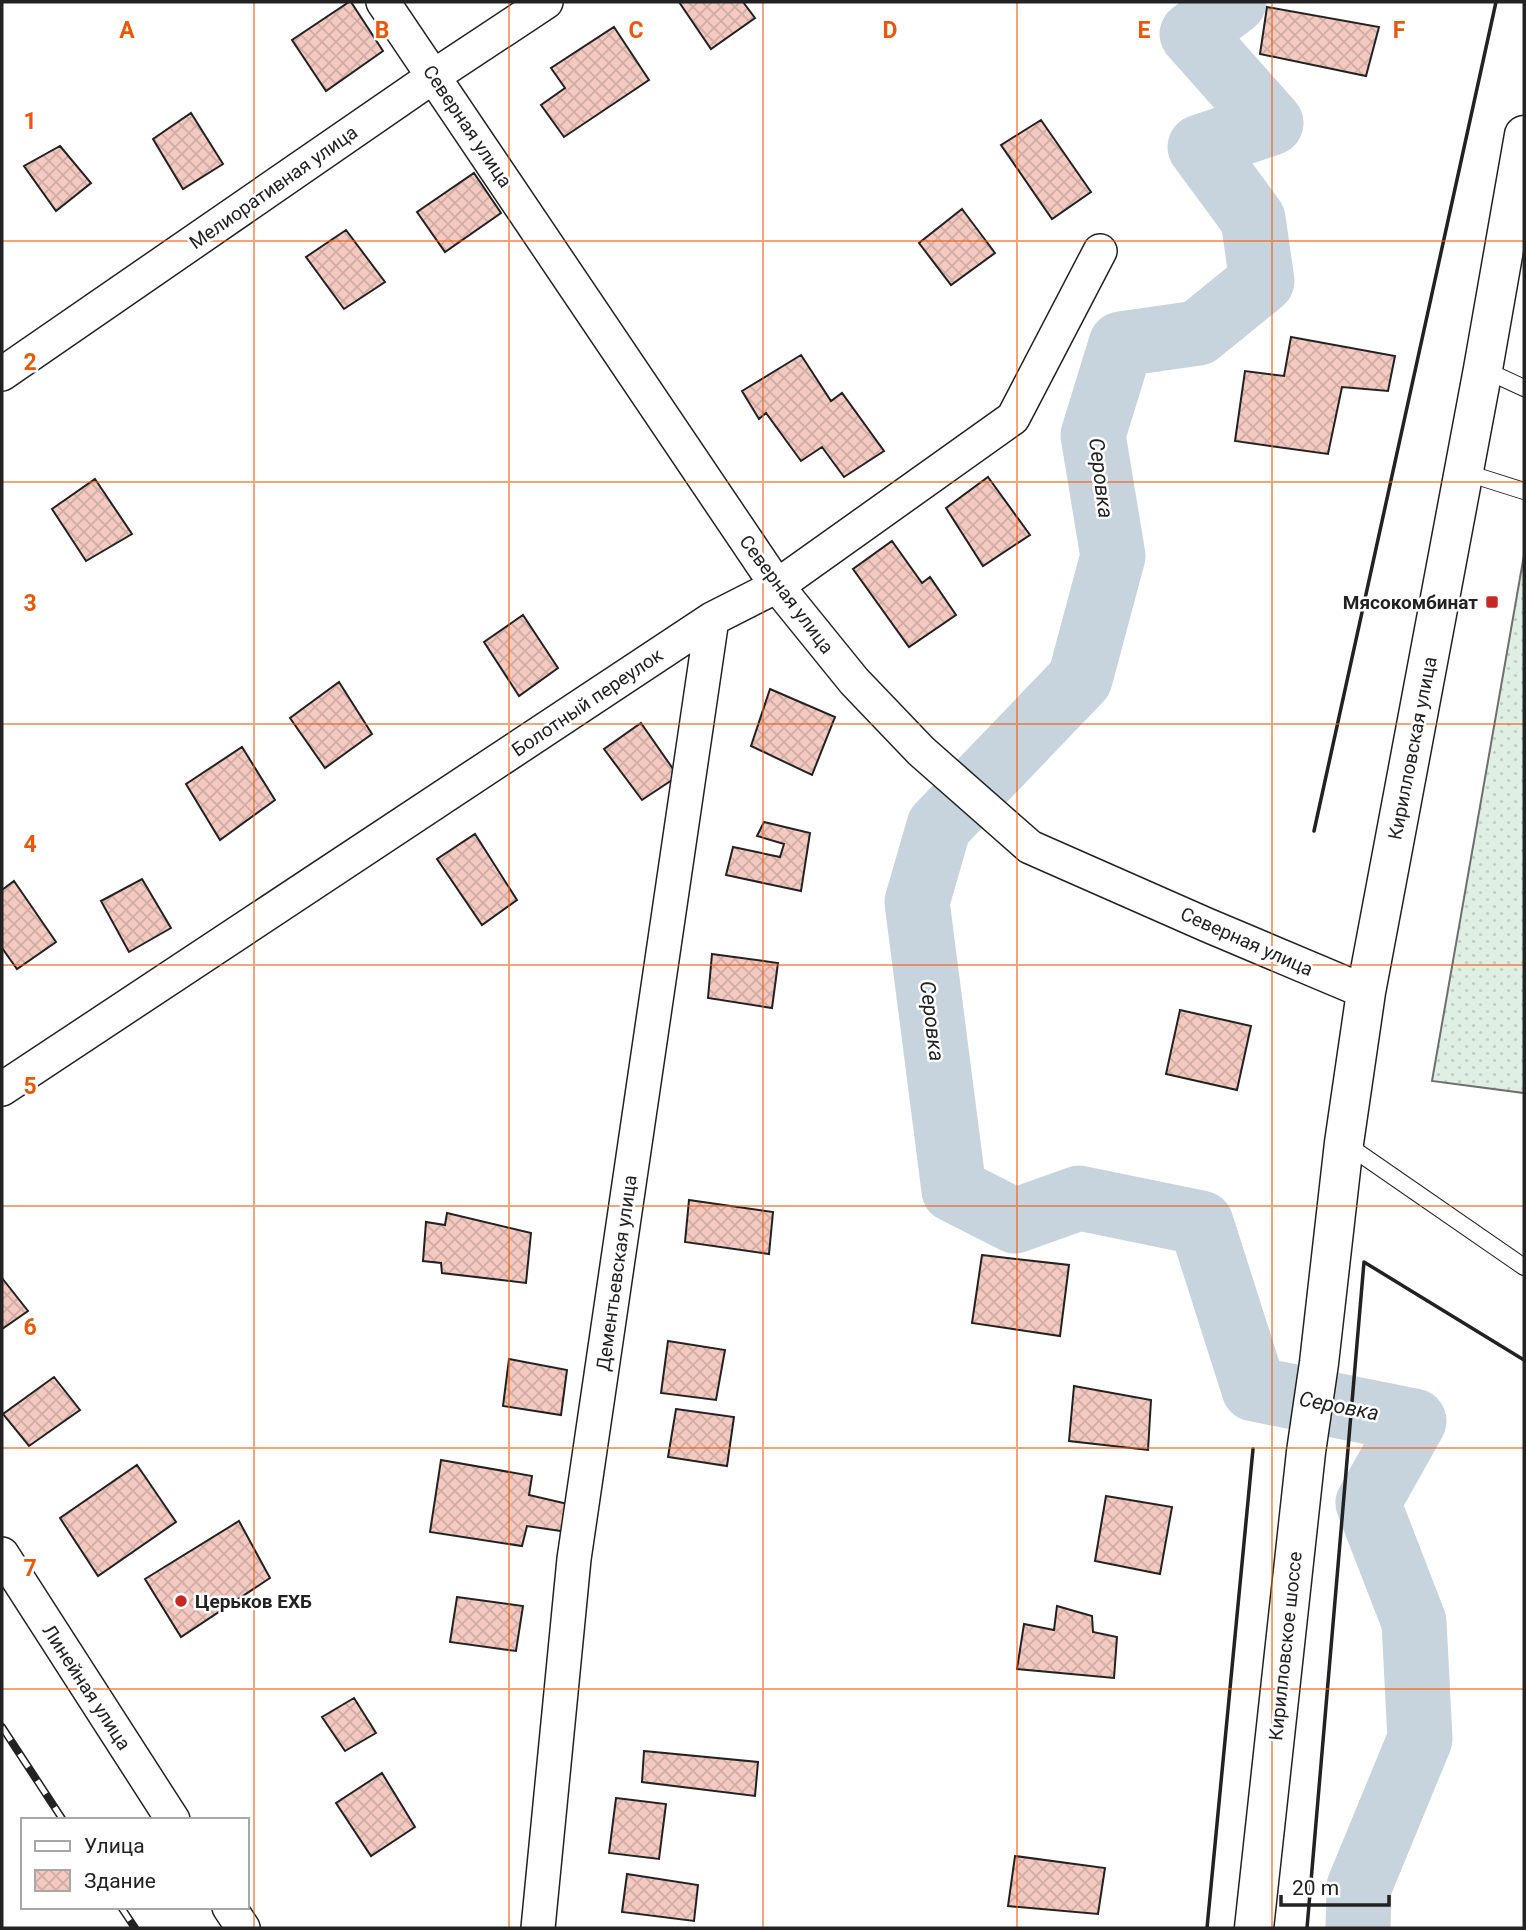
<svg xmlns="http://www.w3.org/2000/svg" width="1526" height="1930" viewBox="0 0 1526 1930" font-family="Roboto,sans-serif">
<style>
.grass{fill:url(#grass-dots);stroke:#6f6f6f;stroke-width:2}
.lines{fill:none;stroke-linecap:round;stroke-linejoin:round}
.river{stroke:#c7d3dd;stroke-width:65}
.building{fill:url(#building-cross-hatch);stroke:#222;stroke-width:2}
.service-casing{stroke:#222;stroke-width:18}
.minor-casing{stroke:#222;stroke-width:36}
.secondary-casing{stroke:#222;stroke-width:41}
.service{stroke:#fff;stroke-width:16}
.minor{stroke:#fff;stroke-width:33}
.secondary{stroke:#fff;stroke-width:38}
.rail-casing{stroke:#222;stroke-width:8}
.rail{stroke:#fff;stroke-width:5;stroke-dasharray:16;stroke-linecap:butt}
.wall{stroke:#222;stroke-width:3.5}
.grid{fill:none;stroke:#e8590c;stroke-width:2;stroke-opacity:0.55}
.poi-dot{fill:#c62828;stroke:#fff;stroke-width:2.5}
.labels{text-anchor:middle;stroke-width:5;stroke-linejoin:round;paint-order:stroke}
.street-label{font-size:19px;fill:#222;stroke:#fff}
.poi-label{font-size:19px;font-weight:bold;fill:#222;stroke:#fff;text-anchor:end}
.water-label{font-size:21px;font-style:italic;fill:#222;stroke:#fff}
.grid-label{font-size:23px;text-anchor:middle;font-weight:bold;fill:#e8590c;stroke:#fff;stroke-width:5;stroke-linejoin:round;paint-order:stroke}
</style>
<defs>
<pattern id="grass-dots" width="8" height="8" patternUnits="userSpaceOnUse" patternTransform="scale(1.75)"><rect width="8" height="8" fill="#e0efe3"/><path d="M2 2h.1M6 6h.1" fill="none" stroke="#c0cdc2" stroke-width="1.8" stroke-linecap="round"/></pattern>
<pattern id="building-cross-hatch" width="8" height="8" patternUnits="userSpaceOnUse" patternTransform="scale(1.75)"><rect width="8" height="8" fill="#f3c9c0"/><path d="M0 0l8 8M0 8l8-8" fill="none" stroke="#d0aca5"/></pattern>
</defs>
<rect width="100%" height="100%" fill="#fff"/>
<path class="grass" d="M1524 555V1093L1432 1081Z"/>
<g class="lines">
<path class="river" d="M1234 2 1192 34 1271 123 1200 147 1253 219 1262 281 1198 333 1121 344 1093 435 1113 556 1080 679 939 826 917 902 954 1190 1015 1221 1079 1198 1201 1223 1254 1389 1414 1421 1368 1503 1414 1622 1420 1739 1359 1887 1358 1928"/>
</g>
<path class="building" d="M349 2H351L383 51 326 91 292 40Z
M679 2H743L755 18 711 49Z
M1267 7 1379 27 1366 76 1260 54Z
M614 27 649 80 564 137 541 105 565 88 551 68Z
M191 113 223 164 183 189 153 139Z
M1041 120 1091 192 1052 219 1001 145Z
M60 146 91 183 56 211 24 166Z
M474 173 501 213 445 252 417 212Z
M962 209 995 253 951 285 919 243Z
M346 230 385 282 344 309 306 257Z
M1291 337 1395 356 1388 391 1342 387 1328 454 1235 441 1245 371 1284 376Z
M801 355 831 401 842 393 884 451 844 477 822 447 801 461 766 413 759 419 742 391Z
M988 477 1030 535 983 566 946 508Z
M95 479 132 534 86 561 52 509Z
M892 541 922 583 930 577 956 615 909 647 853 569Z
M523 615 558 668 519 696 484 642Z
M339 682 372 734 325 768 290 718Z
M770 689 835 717 812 775 751 746Z
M641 723 678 776 642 800 604 749Z
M242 747 275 800 220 840 186 784Z
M764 822 810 833 801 891 726 875 733 847 780 857 784 844 757 836Z
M475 834 517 900 482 925 437 859Z
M142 879 171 928 129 952 101 901Z
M14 881 56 942 17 969 2 948V890Z
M712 954 778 963 772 1008 708 998Z
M1180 1010 1251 1026 1237 1090 1166 1074Z
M689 1200 773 1212 769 1254 685 1242Z
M447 1213 531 1233 526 1283 442 1273 441 1263 423 1261 426 1222 445 1225Z
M982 1255 1069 1265 1060 1336 972 1323Z
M2 1278 28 1311 2 1329Z
M668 1341 725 1350 716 1400 661 1393Z
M509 1359 567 1370 561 1415 503 1406Z
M54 1377 80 1410 29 1446 3 1414Z
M1074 1386 1151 1400 1148 1450 1069 1441Z
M676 1409 734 1417 727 1466 668 1457Z
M441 1460 532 1476 529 1495 572 1505 568 1532 527 1526 522 1546 430 1532Z
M137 1465 176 1522 98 1576 60 1518Z
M1106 1496 1172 1507 1160 1574 1095 1561Z
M239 1521 270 1578 181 1637 145 1579Z
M457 1597 523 1606 516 1651 450 1642Z
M1057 1606 1092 1616 1093 1632 1117 1637 1114 1678 1017 1669 1024 1624 1054 1630Z
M354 1698 376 1733 345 1751 322 1717Z
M644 1751 758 1762 755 1796 642 1782Z
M382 1773 415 1827 371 1856 336 1803Z
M616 1798 666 1804 659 1859 609 1853Z
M1015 1856 1105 1868 1098 1914 1008 1906Z
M627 1874 698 1885 694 1921 622 1912Z"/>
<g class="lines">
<g class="service-casing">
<path id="service" d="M1483 369 1524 388
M1464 472 1524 491
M1346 1144 1524 1267"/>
</g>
<g class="minor-casing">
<path id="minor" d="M383 2 777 586 854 681 921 751 1030 847 1207 925 1366 992
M2 374 434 76 546 2
M2 1089 712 619 777 586 1013 418 1100 251
M2 1554 173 1820
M229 1907 243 1928
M538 1928 574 1559 712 619"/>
</g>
<g class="secondary-casing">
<path id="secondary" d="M1254 1928 1306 1452 1319 1363 1344 1143 1366 992 1483 369 1524 135"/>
</g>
<use href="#service" class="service"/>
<use href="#minor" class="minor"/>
<use href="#secondary" class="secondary"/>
<g class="rail-casing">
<path id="rail" d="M2 1727 63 1820
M121 1907 135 1928"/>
</g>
<use href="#rail" class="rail"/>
<path class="wall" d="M1314 831 1496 2
M1207 1928 1253 1449
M1307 1928 1364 1262 1524 1360"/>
</g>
<path class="grid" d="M254 2V1928M509 2V1928M763 2V1928M1017 2V1928M1272 2V1928M2 241H1524M2 482H1524M2 724H1524M2 965H1524M2 1206H1524M2 1448H1524M2 1689H1524"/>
<g class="poi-dot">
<rect x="1485" y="595" width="14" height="14" rx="3.5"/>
<circle cx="181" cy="1601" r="7"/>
</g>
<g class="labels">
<g class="street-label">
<text transform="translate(468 126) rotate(56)" y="7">Северная улица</text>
<text transform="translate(273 187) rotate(-35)" y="7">Мелиоративная улица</text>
<text transform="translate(787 594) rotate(53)" y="7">Северная улица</text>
<text transform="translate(587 702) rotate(-34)" y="7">Болотный переулок</text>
<text transform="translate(1412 748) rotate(-79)" y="7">Кирилловская улица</text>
<text transform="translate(1247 941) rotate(24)" y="7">Северная улица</text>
<text transform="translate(616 1273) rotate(-82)" y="7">Дементьевская улица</text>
<text transform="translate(1285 1646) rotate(-84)" y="7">Кирилловское шоссе</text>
<text transform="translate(87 1687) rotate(57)" y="7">Линейная улица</text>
</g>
<g class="poi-label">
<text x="1478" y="609">Мясокомбинат</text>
<text x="195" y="1608" text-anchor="start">Церьков ЕХБ</text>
</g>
<g class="water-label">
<text transform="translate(1101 478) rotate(83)" y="7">Серовка</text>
<text transform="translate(932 1021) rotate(83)" y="7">Серовка</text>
<text transform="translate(1339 1406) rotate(11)" y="7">Серовка</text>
</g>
</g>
<g class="grid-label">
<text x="127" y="38">A</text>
<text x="382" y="38">B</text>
<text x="636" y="38">C</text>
<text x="890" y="38">D</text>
<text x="1144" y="38">E</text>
<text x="1399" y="38">F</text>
<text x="30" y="129">1</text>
<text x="30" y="370">2</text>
<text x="30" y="611">3</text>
<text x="30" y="852">4</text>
<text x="30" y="1094">5</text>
<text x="30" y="1335">6</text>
<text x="30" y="1576">7</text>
</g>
<rect width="1526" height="1930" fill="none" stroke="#222222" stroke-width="7"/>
<rect x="21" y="1818" width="228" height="91" fill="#ffffff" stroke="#a7a7a7" stroke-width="2"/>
<rect x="35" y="1841" width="35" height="10" fill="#ffffff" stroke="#a7a7a7" stroke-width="2"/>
<text x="84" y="1853" font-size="21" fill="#222222">Улица</text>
<rect x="35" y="1870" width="35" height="21" fill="url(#building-cross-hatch)" stroke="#a7a7a7" stroke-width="2"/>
<text x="84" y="1888" font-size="21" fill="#222222">Здание</text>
<path d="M1281 1895v10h108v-10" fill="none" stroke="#222222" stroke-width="3.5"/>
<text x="1292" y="1895" font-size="21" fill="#222222" stroke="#ffffff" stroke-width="5" paint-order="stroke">20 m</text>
</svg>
